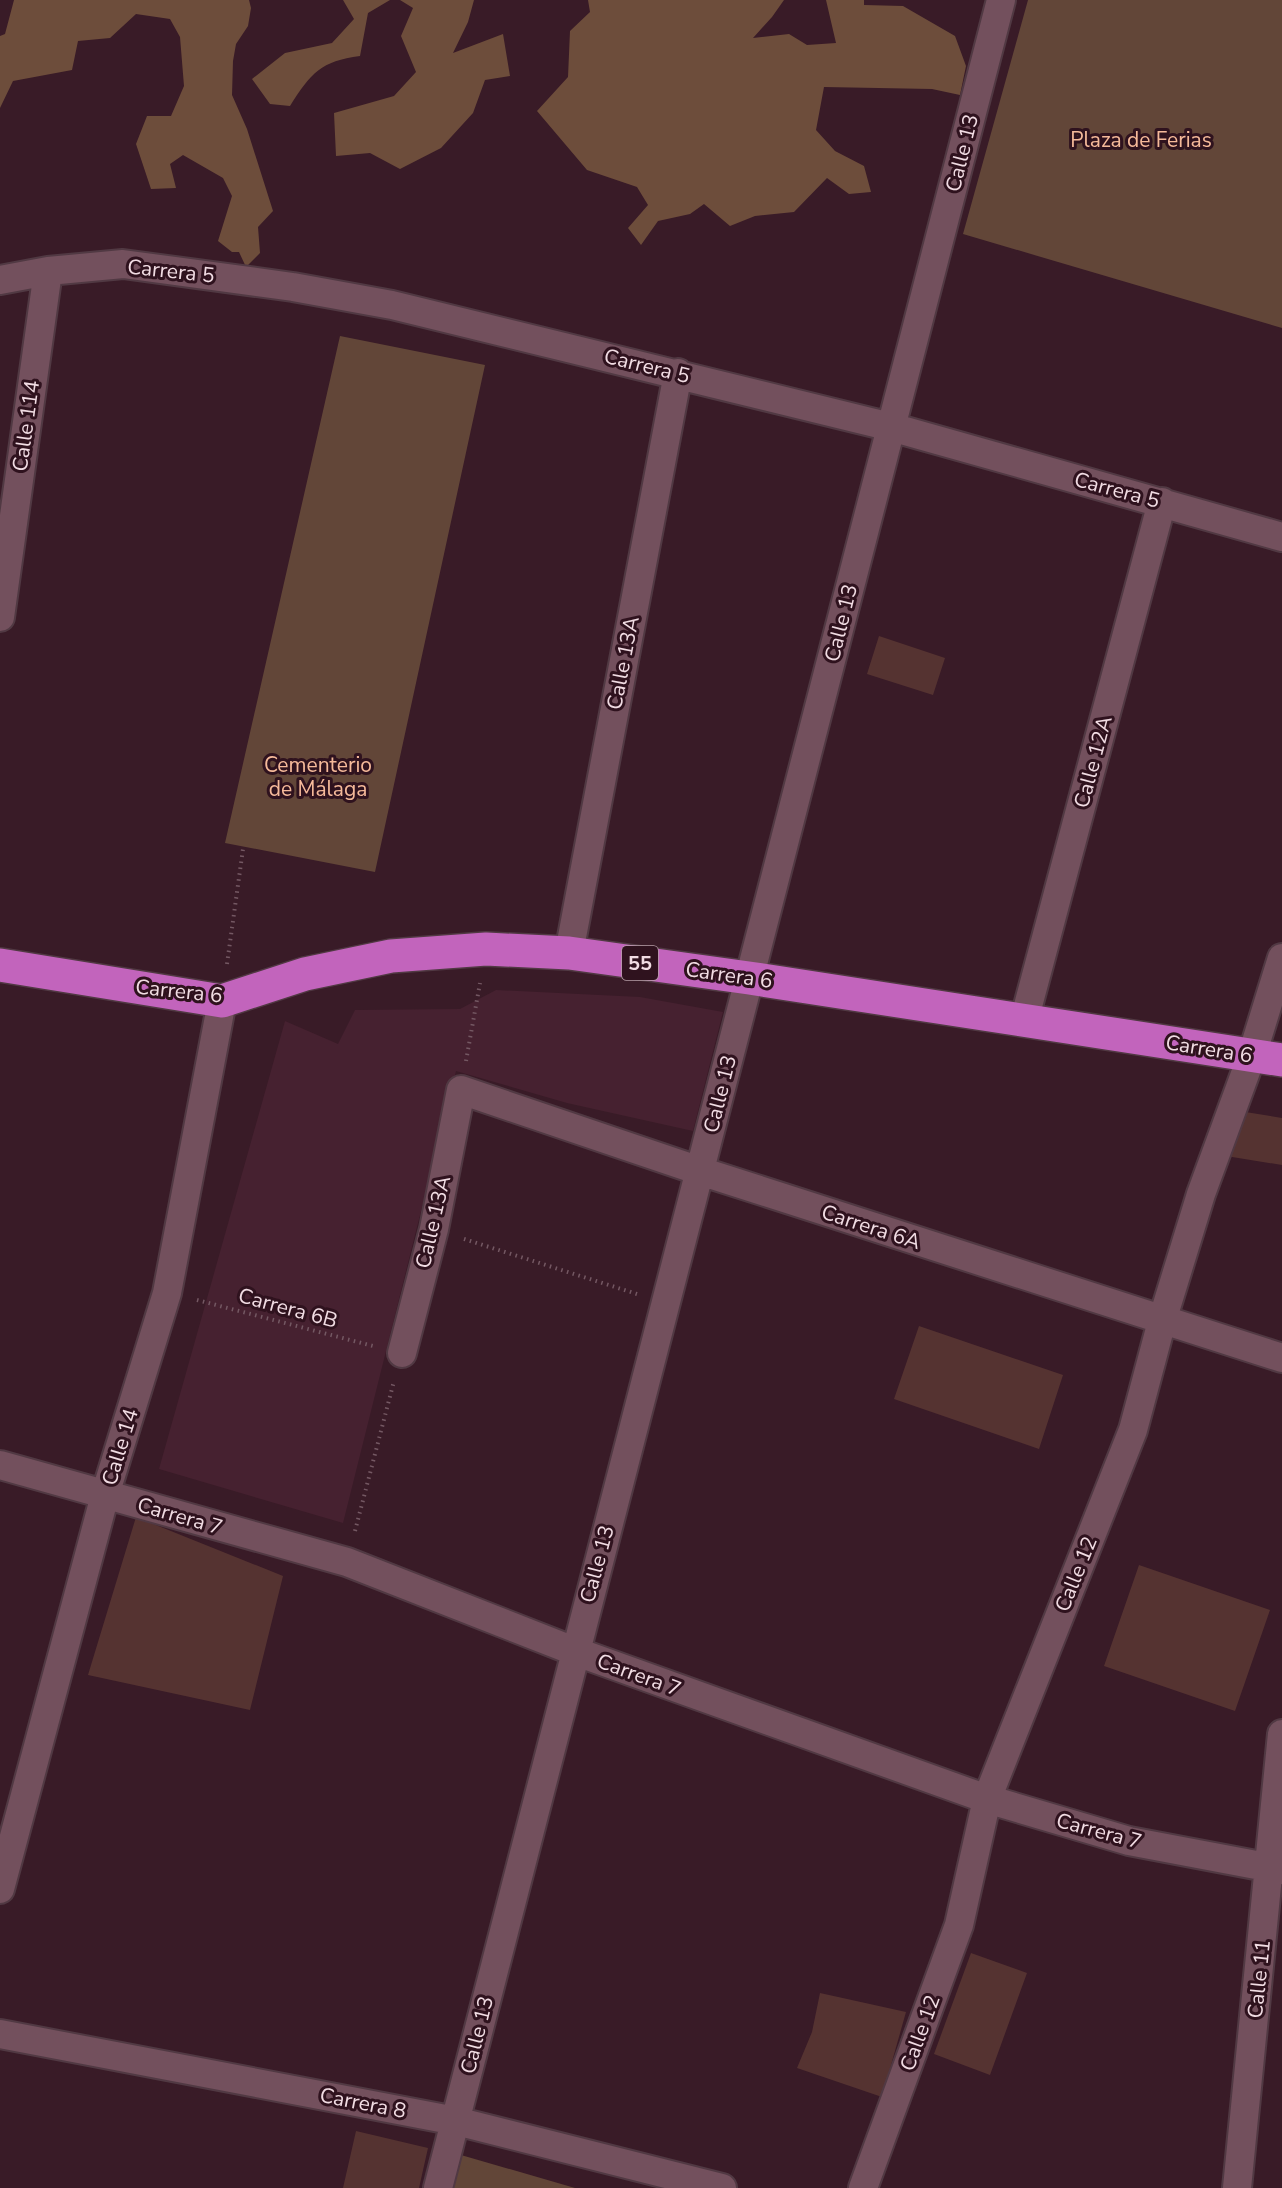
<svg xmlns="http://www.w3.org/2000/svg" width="1282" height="2188" viewBox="0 0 1282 2188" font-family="'Nunito Sans',sans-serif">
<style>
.built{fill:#462130}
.green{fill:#624638}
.forest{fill:#6d4d3b}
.building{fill:#553331}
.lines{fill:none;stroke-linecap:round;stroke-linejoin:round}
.street-casing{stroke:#513943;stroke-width:32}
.highway-casing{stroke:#513943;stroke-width:36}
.path{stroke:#745863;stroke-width:4;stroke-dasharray:1.5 4.5;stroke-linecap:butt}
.street{stroke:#73505d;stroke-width:28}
.highway{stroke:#c264bc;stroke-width:33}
.labels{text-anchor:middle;stroke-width:6;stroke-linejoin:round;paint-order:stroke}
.shield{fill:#2f121e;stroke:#b79fa8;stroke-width:1.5}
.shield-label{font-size:20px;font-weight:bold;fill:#f1dce3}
.park-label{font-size:21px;fill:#f6ba9a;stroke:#2f121e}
.street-label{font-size:21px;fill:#f1dce3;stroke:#2f121e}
</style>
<rect width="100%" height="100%" fill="#391b27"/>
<path class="built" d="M496 990 640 997 723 1012 693 1131 567 1103 456 1071 343 1523 159 1469 285 1021 338 1044 355 1010 460 1009Z"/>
<path class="green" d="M1028 0H1282V328L963 234Z
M340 336 485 365 375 872 225 843Z
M461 2155 575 2188H452Z"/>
<path class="forest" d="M14 0H249L251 8 248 26 236 44 233 61 232 95 247 129 273 211 258 227 260 253 246 267 239 252H232L218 241 232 196 223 178 183 155 170 164 176 188 151 189 136 144 147 116H171L184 86 180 37 170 19 136 14 110 38 78 41 72 70 13 81 0 108V36L5 34Z
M343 0H390L368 13 360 56C321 61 311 73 290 106L270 104 252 79 285 53 332 43 354 19Z
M400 0H474L468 22 453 53 503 34 510 76 485 80 473 113 441 148 400 169 370 153 336 156 334 113 394 96 416 72 401 36 413 8Z
M588 0H784L772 17 753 38 789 34 807 45 836 43 826 0H864V5L903 6 955 36 966 66 960 95 932 89 824 87 816 130 835 151 864 166 871 192 849 194 827 178 794 212 755 216 730 226 704 204 690 214 658 221 641 245 628 228 648 205 637 187 587 170 537 111 568 77 570 31 590 12Z"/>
<path class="building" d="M879 636 945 658 933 695 867 674Z
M1233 1110 1282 1118V1165L1226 1156Z
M919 1326 1063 1375 1039 1449 894 1399Z
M136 1517 283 1576 250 1710 88 1675Z
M1139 1565 1270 1610 1235 1711 1104 1666Z
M971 1953 1027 1973 990 2075 934 2054Z
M820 1993 906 2012 882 2097 797 2068 812 2032Z
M356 2131 428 2148 419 2188H343Z"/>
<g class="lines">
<g class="street-casing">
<path id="street" d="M0 280 48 271 123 264 293 287 392 305 891 427 1282 537
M0 617 48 271
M569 953 678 373
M1024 1021 1162 502
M402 1353 434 1229 461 1090 700 1171 1282 1358
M0 1465 347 1562 574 1651 987 1799 1129 1841 1282 1870
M0 1889 105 1495 167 1293 222 1001
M0 2034 456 2121 722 2188
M438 2188 1001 0
M863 2188 959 1925 987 1799 1133 1430 1162 1321 1201 1194 1252 1055 1282 958
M1237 2188 1282 1734"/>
</g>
<g class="highway-casing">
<path id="highway" d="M0 965 222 1001 305 974 391 956 486 949 569 953 749 978 1282 1060"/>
</g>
<path class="path" d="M227 964 243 849
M466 1061 480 983
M464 1239 637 1294
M197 1300 373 1346
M355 1531 394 1381"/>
<use href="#street" class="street"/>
<use href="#highway" class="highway"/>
</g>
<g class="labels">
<rect class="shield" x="622" y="946" width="36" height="34" rx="4.5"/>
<g class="shield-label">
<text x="640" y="970">55</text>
</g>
<g class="park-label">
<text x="1141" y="147">Plaza de Ferias</text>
<text x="318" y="772">Cementerio<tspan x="318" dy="24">de Málaga</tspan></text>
</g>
<g class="street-label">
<text transform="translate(962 153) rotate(-76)" y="7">Calle 13</text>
<text transform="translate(171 271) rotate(6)" y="7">Carrera 5</text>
<text transform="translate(647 366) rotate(14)" y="7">Carrera 5</text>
<text transform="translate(26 426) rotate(-82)" y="7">Calle 114</text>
<text transform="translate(1117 490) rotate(15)" y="7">Carrera 5</text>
<text transform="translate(841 623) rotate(-76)" y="7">Calle 13</text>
<text transform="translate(623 663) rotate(-79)" y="7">Calle 13A</text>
<text transform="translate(1093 762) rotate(-75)" y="7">Calle 12A</text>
<text transform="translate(729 975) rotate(8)" y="7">Carrera 6</text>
<text transform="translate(179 991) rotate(6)" y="7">Carrera 6</text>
<text transform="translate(1209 1049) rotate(9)" y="7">Carrera 6</text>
<text transform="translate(720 1094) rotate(-76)" y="7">Calle 13</text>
<text transform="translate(433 1222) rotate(-77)" y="7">Calle 13A</text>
<text transform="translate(871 1227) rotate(18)" y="7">Carrera 6A</text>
<text transform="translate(288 1308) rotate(15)" y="7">Carrera 6B</text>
<text transform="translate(120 1447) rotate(-73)" y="7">Calle 14</text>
<text transform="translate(180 1516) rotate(16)" y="7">Carrera 7</text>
<text transform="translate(597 1564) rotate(-75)" y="7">Calle 13</text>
<text transform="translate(1076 1574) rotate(-68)" y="7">Calle 12</text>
<text transform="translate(639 1675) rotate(20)" y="7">Carrera 7</text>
<text transform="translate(1099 1831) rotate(15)" y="7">Carrera 7</text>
<text transform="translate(1259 1979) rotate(-84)" y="7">Calle 11</text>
<text transform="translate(920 2033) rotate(-70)" y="7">Calle 12</text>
<text transform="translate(477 2035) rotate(-76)" y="7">Calle 13</text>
<text transform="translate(363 2103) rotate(11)" y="7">Carrera 8</text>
</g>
</g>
</svg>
